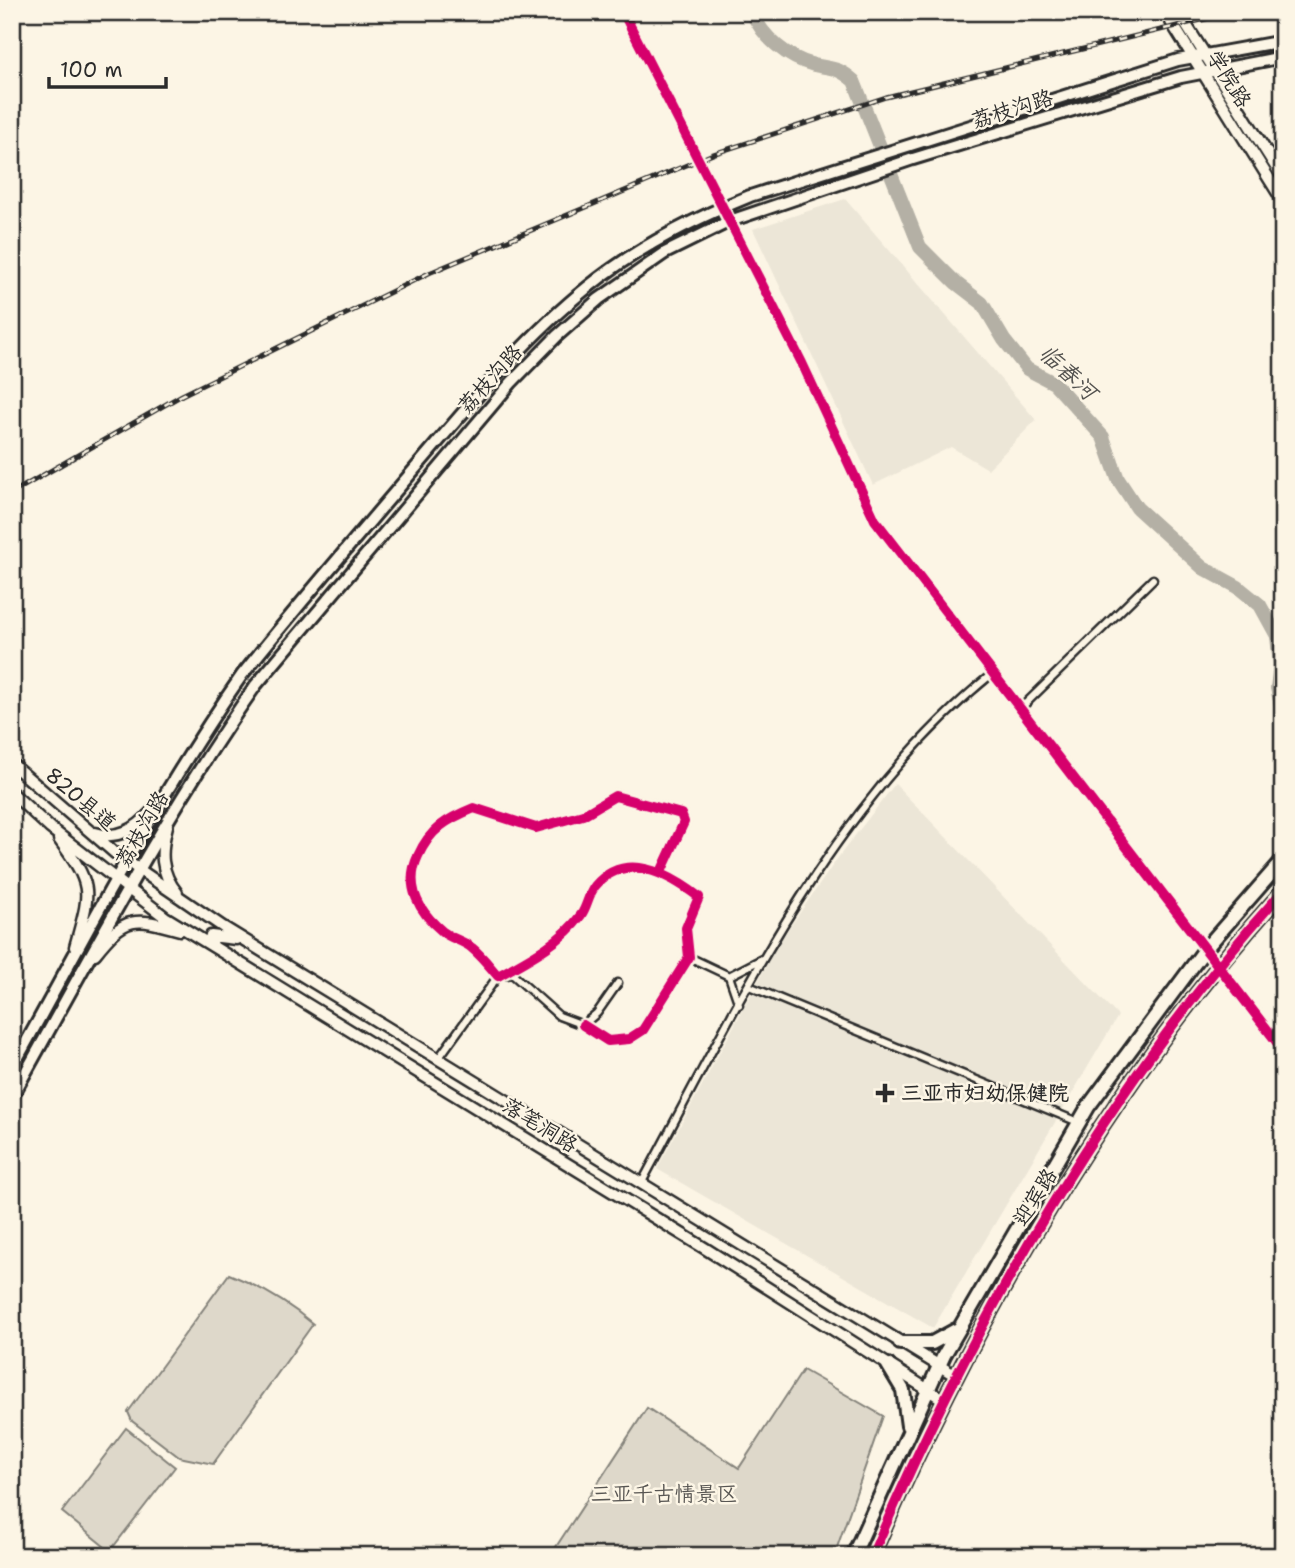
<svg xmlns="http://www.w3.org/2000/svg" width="1295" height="1568" viewBox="0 0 1295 1568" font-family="'Shantell Sans','LXGW WenKai TC',sans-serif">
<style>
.built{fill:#ece6d7}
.green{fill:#ded8ca;stroke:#84827a;stroke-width:2}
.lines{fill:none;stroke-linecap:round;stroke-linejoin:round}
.river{stroke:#b4b0a5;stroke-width:14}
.street-casing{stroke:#2b2b2b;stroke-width:11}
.secondary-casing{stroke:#2b2b2b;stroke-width:15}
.primary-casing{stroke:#2b2b2b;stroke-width:16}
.highway-casing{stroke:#2b2b2b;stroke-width:18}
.street{stroke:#fcf5e5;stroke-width:6}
.secondary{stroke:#fcf5e5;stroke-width:10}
.primary{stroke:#fcf5e5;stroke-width:10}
.highway{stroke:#fcf5e5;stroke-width:12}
.rail-casing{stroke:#2b2b2b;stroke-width:5}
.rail{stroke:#fcf5e5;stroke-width:2.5;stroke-dasharray:8;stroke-linecap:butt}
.cycleway-casing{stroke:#fcf5e5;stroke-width:15}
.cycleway{stroke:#d6006c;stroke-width:10}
.poi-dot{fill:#2b2b2b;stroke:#fcf5e5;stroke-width:2.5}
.labels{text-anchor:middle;stroke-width:5;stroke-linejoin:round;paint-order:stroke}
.street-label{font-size:21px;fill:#2b2b2b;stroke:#fcf5e5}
.poi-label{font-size:21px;font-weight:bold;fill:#2b2b2b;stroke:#fcf5e5;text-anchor:start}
.park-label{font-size:21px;fill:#585653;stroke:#fcf5e5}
.water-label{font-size:23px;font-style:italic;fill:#545350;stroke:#fcf5e5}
</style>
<rect width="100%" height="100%" fill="#fcf5e5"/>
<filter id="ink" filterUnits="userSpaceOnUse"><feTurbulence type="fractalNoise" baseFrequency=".0143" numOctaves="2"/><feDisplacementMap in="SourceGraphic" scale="14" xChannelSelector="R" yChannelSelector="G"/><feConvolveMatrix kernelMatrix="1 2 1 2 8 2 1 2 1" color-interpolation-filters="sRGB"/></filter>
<g filter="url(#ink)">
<path class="built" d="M845 199 1036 420 988 469 951 447 873 485 753 229Z
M895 784 1118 1016 933 1328 657 1169 778 944 840 855Z"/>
<path class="green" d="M229 1274C261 1287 287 1302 313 1324L213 1464 179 1457 132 1421 128 1412Z
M803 1370 883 1416 834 1556H550L647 1408 739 1468Z
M126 1428 175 1467 110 1551 62 1512Z"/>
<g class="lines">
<path class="river" d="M752 12C762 37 787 58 814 65 833 69 838 67 854 81L920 247 956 283 982 303 1004 340 1027 369 1054 383 1103 437 1118 479 1137 508 1203 568 1238 587 1260 605 1277 636 1280 665 1277 688 1283 713"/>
<g class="street-casing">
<path id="street" d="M623 12 802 363 875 520 1283 1050
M1021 708 1153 579
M689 957 729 976
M749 986 1078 1122
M739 1005 729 976 762 959
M583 1025 608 1041 629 1039 643 1030 689 957 686 928 699 897C669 874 626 850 595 886 588 895 587 907 581 915 561 943 527 960 498 976 490 967 482 956 472 948 464 941 452 939 443 932 419 912 404 886 418 856 430 829 447 819 474 808L536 828 583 815 615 796 681 814 684 822 661 872
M438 1059 498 976 512 974 559 1016 583 1025 597 1013 618 983
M641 1184C739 1003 830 805 993 673"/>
</g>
<g class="secondary-casing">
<path id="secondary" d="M1165 12 1283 201
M1178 12 1283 178
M12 764 115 853 223 927 956 1376
M12 793 50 828 165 917 706 1249 944 1400
M167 826C160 852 160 872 177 893
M95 833C117 840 137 829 151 812
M59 839C95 888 90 892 75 947
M213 945 209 940 211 936 236 939
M95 954C126 915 134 917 180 930"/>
</g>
<g class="primary-casing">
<path id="primary" d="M12 1068C86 935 155 799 242 675 297 606 355 539 413 471 468 407 522 340 588 287 636 248 693 219 750 196L1178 60 1283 41
M12 1097C90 958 164 815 256 685L511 383 557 336 599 299 665 253 730 221 913 159 1181 77 1283 57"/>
</g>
<g class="highway-casing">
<path id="highway" d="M900 1343H932L956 1330
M888 1365 903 1390 908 1426
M853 1556 944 1355 1088 1107 1206 948 1283 860
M872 1556C973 1321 1110 1082 1283 891"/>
</g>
<use href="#street" class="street"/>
<use href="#secondary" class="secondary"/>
<use href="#primary" class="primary"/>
<use href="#highway" class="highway"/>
<g class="rail-casing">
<path id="rail" d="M12 493 182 395 429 273 713 154 886 97 1234 12"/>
</g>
<use href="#rail" class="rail"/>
<g class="cycleway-casing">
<path id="cycleway" d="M623 12 802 363 875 520 1283 1050
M583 1025 608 1041 629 1039 643 1030 689 957 686 928 699 897C669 874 626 850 595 886 588 895 587 907 581 915 561 943 527 960 498 976 490 967 482 956 472 948 464 941 452 939 443 932 419 912 404 886 418 856 430 829 447 819 474 808L536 828 583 815 615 796 681 814 684 822 661 872
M872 1556C973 1321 1110 1082 1283 891"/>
</g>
<use href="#cycleway" class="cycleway"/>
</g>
</g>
<path class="poi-dot" d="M881.5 1082.5h7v7h7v7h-7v7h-7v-7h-7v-7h7z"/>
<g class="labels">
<g class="street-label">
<text transform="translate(1229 79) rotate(58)" y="7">学院路</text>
<text transform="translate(1012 109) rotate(-17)" y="7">荔枝沟路</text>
<text transform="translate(490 379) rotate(-48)" y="7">荔枝沟路</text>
<text transform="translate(81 799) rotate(40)" y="7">820县道</text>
<text transform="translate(142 829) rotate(-60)" y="7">荔枝沟路</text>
<text transform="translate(540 1125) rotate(32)" y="7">落笔洞路</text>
<text transform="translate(1035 1197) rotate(-58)" y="7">迎宾路</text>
</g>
<g class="poi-label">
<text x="901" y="1100">三亚市妇幼保健院</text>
</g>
<g class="park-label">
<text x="664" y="1501">三亚千古情景区</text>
</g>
<g class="water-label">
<text transform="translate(1068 372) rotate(43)" y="8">临春河</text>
</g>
</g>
<rect width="1295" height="1568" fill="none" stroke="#fcf5e5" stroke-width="42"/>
<rect x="21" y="21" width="1253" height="1526" fill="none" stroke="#2b2b2b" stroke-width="2.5" filter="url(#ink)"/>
<path d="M49 77v10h117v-10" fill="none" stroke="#2b2b2b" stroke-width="3.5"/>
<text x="60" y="77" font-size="21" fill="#2b2b2b" stroke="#fcf5e5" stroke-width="5" paint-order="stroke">100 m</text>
</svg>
